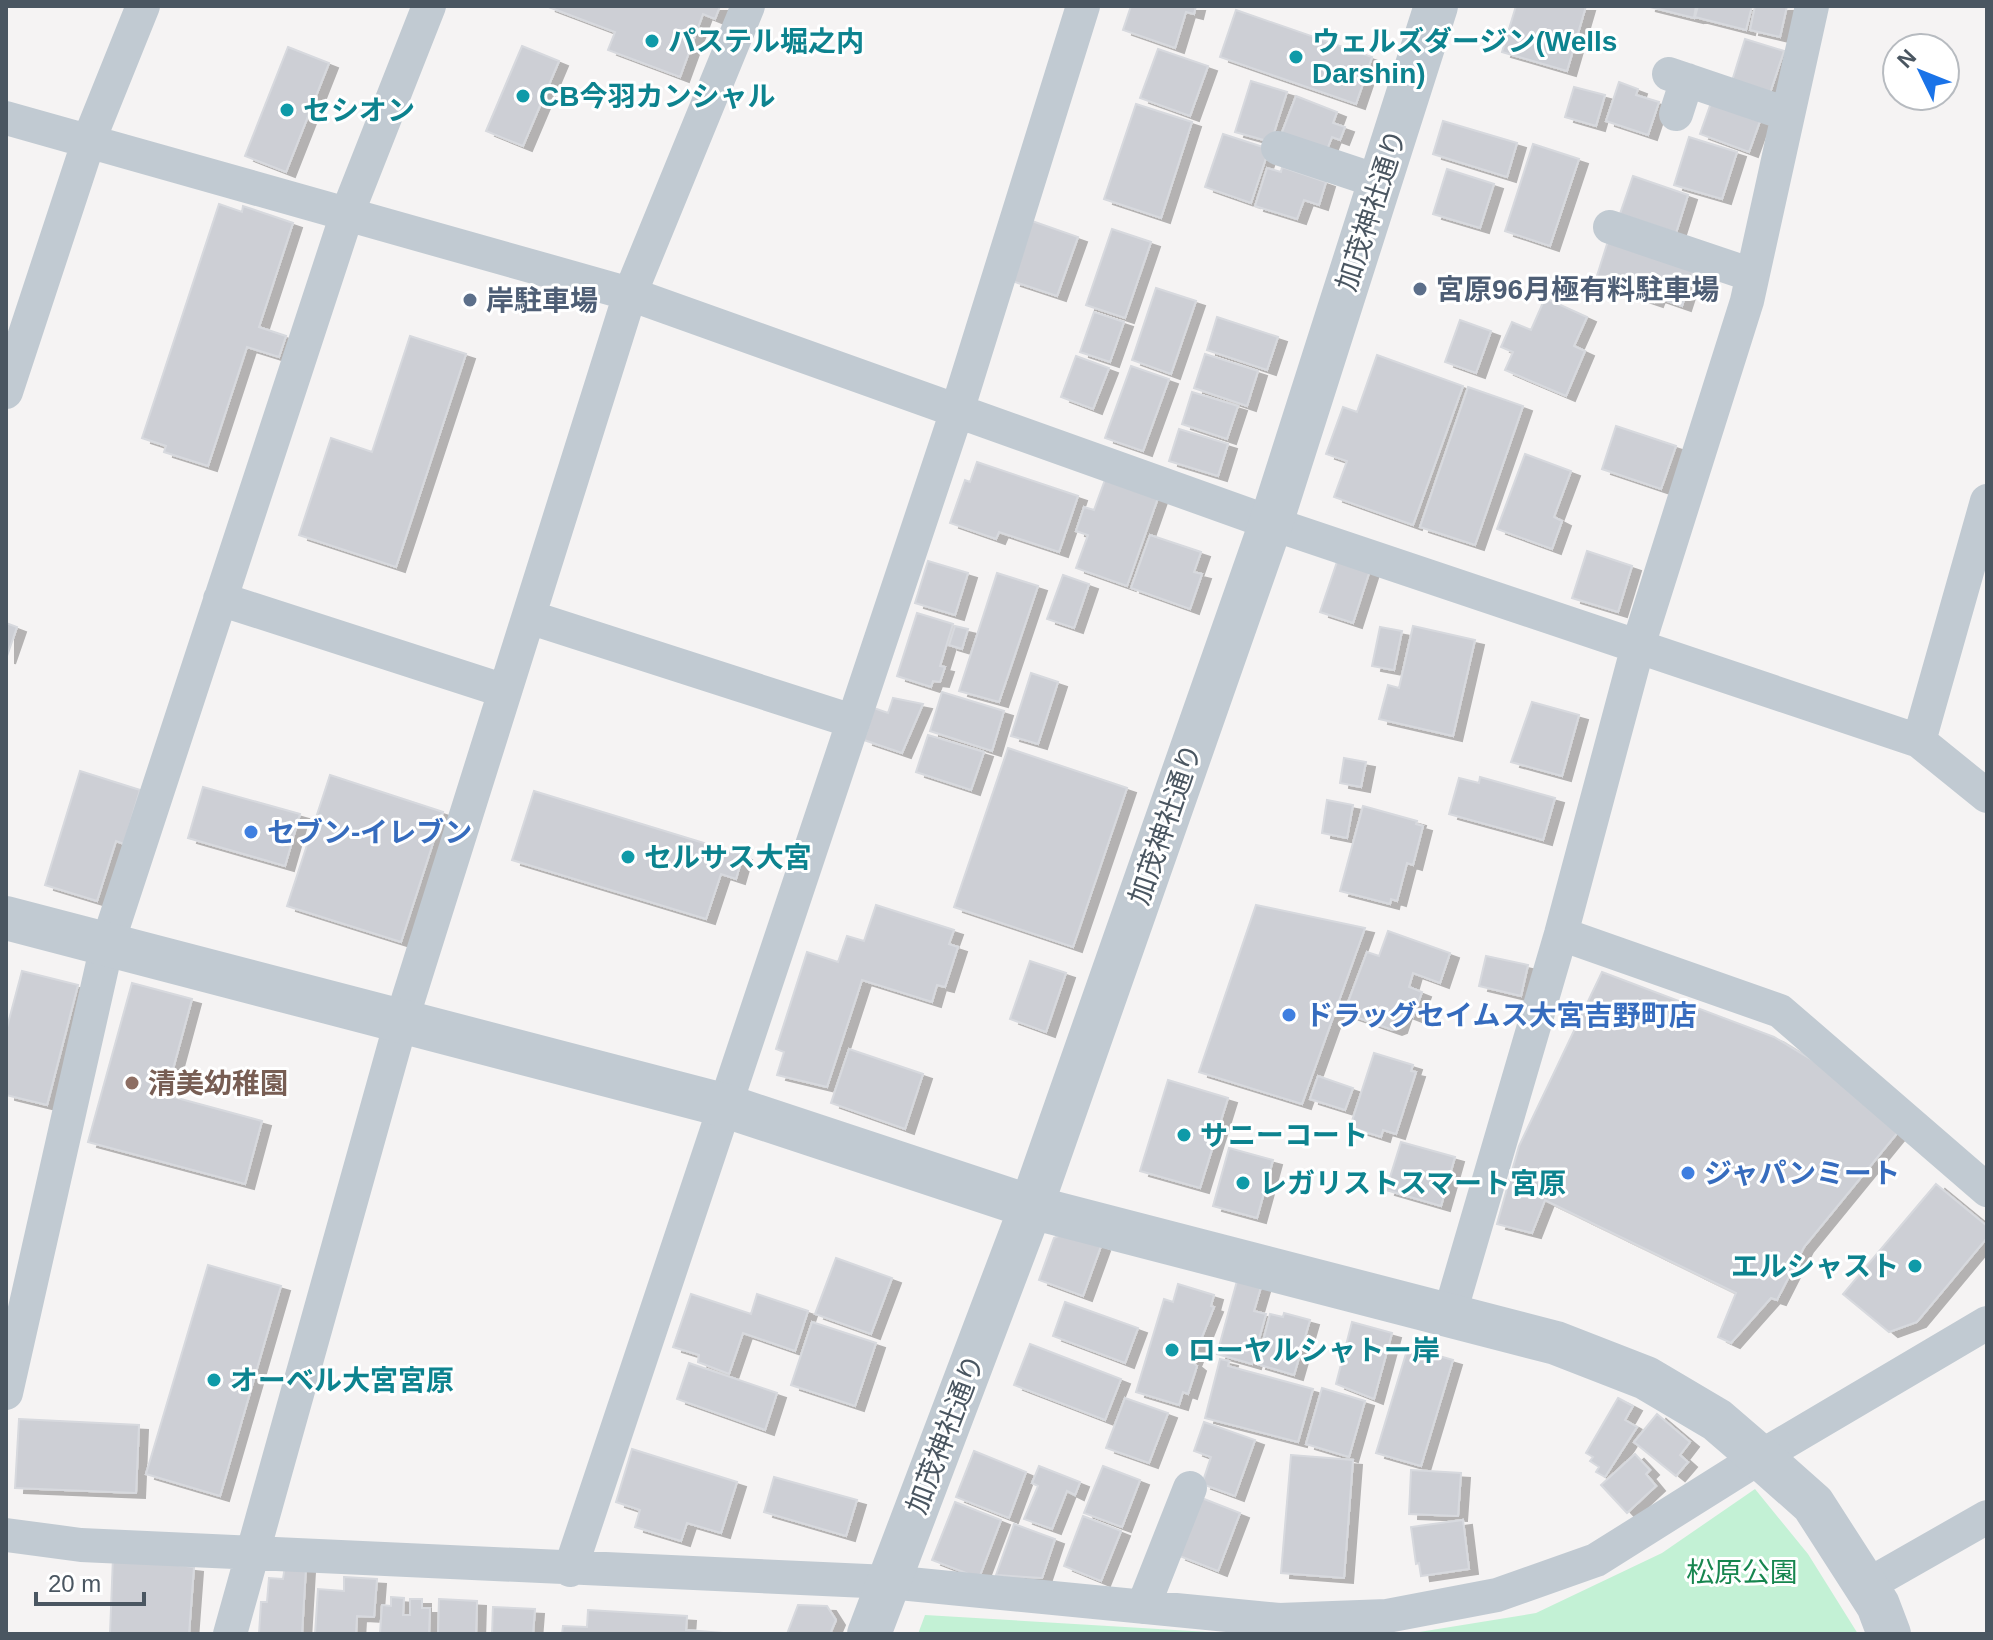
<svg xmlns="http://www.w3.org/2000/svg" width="1993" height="1640" viewBox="0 0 1993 1640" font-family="Helvetica,'Noto Sans JP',sans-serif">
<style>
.green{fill:#c3f1d5}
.building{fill:#cdcfd5;stroke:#d7d9de;stroke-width:2;filter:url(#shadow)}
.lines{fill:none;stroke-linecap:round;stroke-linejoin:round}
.minor{stroke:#c1cad2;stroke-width:34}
.tertiary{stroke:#c1cad2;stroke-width:44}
.culture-dot{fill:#0f9aa8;stroke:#fff;stroke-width:3}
.service-dot{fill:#5c6f8a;stroke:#fff;stroke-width:3}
.shop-dot{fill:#3f7fe0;stroke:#fff;stroke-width:3}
.education-dot{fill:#8d6e63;stroke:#fff;stroke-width:3}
.labels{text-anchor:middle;stroke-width:6;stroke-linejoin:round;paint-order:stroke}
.culture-label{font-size:28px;font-weight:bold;fill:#0d838f;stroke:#fff;text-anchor:start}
.street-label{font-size:28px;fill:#4a5661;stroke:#fff}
.service-label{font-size:28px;font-weight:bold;fill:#4e5e75;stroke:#fff;text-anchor:start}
.shop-label{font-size:28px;font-weight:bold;fill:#366cbe;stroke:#fff;text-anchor:start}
.education-label{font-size:28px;font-weight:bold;fill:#785e54;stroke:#fff;text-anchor:start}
.park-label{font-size:28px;fill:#17864f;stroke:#fff}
</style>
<defs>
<filter id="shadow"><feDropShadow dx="9" dy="5" stdDeviation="0" flood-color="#0004"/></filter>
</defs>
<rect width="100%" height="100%" fill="#f5f3f3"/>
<path class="green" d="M1755 1489 1808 1554 1858 1634H1407L1536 1613 1662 1553Z
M925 1615 1242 1634H918Z"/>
<path class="building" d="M546 6H720L715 19 703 14 680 77 608 50 615 32Z
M1131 6H1196L1194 14 1186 12 1175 48 1123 30Z
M1516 6H1586L1567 71 1502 52Z
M1646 6H1696L1694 18Z
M1698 6H1752L1746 30 1695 17Z
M1755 6H1787L1780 37 1750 30Z
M1236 10 1372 57 1356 104 1220 57Z
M1745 39 1784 51 1770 93 1732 81Z
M522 46 559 61 523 146 486 131Z
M288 47 329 63 286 172 245 156Z
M1158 49 1208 66 1190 116 1140 98Z
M1251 81 1287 92 1271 142 1235 132Z
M1619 82 1638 89 1636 95 1659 102 1648 135 1606 121Z
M1574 87 1605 95 1596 126 1565 117Z
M1296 96 1337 112 1333 123 1345 127 1340 140 1332 137 1326 152 1281 135Z
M1712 100 1761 118 1749 152 1700 134Z
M1136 104 1192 122 1161 218 1104 199Z
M1443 121 1517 143 1507 177 1433 154Z
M1223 134 1269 149 1251 203 1205 187Z
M1689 137 1737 152 1722 199 1674 185Z
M1533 144 1579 159 1550 246 1505 231Z
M1282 167 1326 182 1319 205 1304 200 1297 219 1255 206 1267 168 1281 172Z
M1447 169 1494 184 1480 228 1433 214Z
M1633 176 1688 195 1676 233 1620 214Z
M219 204 242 212 243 206 293 223 259 327 286 336 279 357 247 347 208 466 164 452 166 446 142 438Z
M1032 221 1078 237 1057 296 1012 281Z
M1112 229 1151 242 1125 318 1086 305Z
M1608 241 1694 269 1682 306 1656 297 1654 302 1595 282Z
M1156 288 1196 301 1171 374 1132 360Z
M1545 298 1587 317 1574 346 1585 351 1566 396 1505 370 1513 352 1501 347 1512 322 1531 330Z
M1094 312 1124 322 1110 362 1080 352Z
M1217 317 1278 337 1267 370 1207 350Z
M1460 320 1491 331 1476 373 1445 362Z
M410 336 466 354 396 567 299 535 331 438 372 452Z
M1205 354 1258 371 1247 406 1194 388Z
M1377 355 1463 386 1413 525 1334 497 1347 461 1326 454 1343 407 1357 412Z
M1076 356 1109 368 1093 409 1061 397Z
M1131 366 1169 379 1143 451 1105 438Z
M1468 387 1523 406 1475 545 1420 527Z
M1192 392 1238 406 1227 439 1182 424Z
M1616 426 1676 446 1661 489 1602 469Z
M1179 429 1228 444 1218 476 1169 461Z
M1525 454 1571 471 1554 517 1562 521 1552 549 1497 529Z
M977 462 1078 496 1059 552 999 532 996 539 950 523 965 480 970 482Z
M1106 477 1159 495 1127 586 1076 568 1088 535 1076 531 1084 507 1094 510Z
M1150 535 1201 552 1194 572 1202 574 1190 609 1131 588Z
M1587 551 1632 566 1618 612 1572 598Z
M1339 556 1371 567 1353 623 1320 612Z
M928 561 968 573 955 615 915 603Z
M997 573 1038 586 999 702 959 691Z
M1063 575 1089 584 1074 628 1047 619Z
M917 613 953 624 940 666 945 667 940 682 933 681 931 687 897 676Z
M6 623 17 627 6 659Z
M955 626 968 629 962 649 949 645Z
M1413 626 1475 640 1453 736 1379 719 1388 685 1399 688Z
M1380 627 1402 631 1394 670 1372 666Z
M1031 673 1058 682 1038 744 1011 736Z
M942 692 1004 711 992 751 930 731Z
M893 698 923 704 902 753 864 740 874 708 888 713Z
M1532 702 1579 715 1562 776 1511 762Z
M928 735 984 752 971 790 916 772Z
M1008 748 1127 788 1073 947 954 907Z
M1344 758 1366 762 1361 787 1340 783Z
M80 771 140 790 124 844 116 841 97 901 45 885Z
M330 775 443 812 401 942 287 906Z
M1480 777 1555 798 1543 840 1449 814 1459 778 1479 783Z
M203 787 300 814 285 866 188 838Z
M534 791 743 855 736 879 721 874 706 919 512 860Z
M1327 800 1353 805 1347 838 1322 833Z
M1363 806 1417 821 1416 824 1423 826 1413 865 1407 863 1397 901 1391 899 1390 904 1340 891Z
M876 905 954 930 949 944 958 947 945 987 937 985 932 1002 862 980 827 1087 777 1075 784 1052 776 1049 807 952 838 962 847 936 864 941Z
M1256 905 1365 928 1302 1104 1199 1072Z
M1388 931 1450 953 1440 983 1413 973 1409 987 1422 992 1413 1017 1403 1013 1398 1028 1393 1030 1344 1013 1367 952 1379 956Z
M1486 956 1528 965 1521 996 1479 986Z
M1030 961 1066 973 1046 1032 1010 1019Z
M22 971 78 985 47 1105 6 1095V1031Z
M1602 972 1774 1037 1817 1063 1899 1131 1804 1247 1777 1300 1771 1298 1731 1343 1718 1337 1736 1293 1545 1200 1532 1233 1497 1224 1519 1146Z
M132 983 192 999 166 1095 262 1121 245 1184 88 1142Z
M849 1049 923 1074 905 1129 831 1103Z
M1374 1053 1413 1065 1411 1071 1416 1072 1396 1134 1383 1130 1381 1137 1350 1127Z
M1318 1076 1353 1088 1345 1110 1310 1099Z
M1168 1080 1228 1098 1200 1188 1140 1171Z
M1401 1142 1455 1157 1441 1206 1386 1190Z
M1229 1148 1273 1160 1257 1218 1213 1206Z
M1936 1184 1987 1226V1238L1917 1322 1889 1332 1843 1294Z
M1065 1233 1101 1246 1083 1296 1039 1280 1054 1238Z
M836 1258 892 1278 871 1334 815 1314Z
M208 1265 281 1286 220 1496 146 1474Z
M1237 1281 1261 1287 1254 1311 1266 1314 1252 1364 1217 1354Z
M1178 1284 1214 1295 1211 1306 1214 1307 1192 1362 1197 1366 1188 1394 1183 1392 1179 1405 1136 1392 1164 1299 1173 1302Z
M691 1294 751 1314 757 1294 808 1311 795 1351 743 1333 729 1374 698 1362 699 1355 673 1347Z
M1065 1302 1138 1328 1125 1363 1053 1336Z
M1284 1313 1310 1320 1294 1375 1257 1364 1270 1314 1283 1317Z
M812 1322 876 1343 855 1406 791 1385Z
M1352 1322 1392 1333 1374 1399 1336 1384Z
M1030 1344 1121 1379 1105 1420 1014 1385Z
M1408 1347 1453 1360 1421 1466 1376 1453Z
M1220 1359 1229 1361 1228 1366 1313 1389 1298 1442 1205 1418Z
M689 1363 777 1393 765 1430 677 1399Z
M1322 1388 1365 1401 1349 1457 1306 1444Z
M1125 1398 1168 1413 1149 1463 1106 1448Z
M1618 1398 1633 1406 1625 1420 1637 1427 1605 1477 1596 1472 1599 1467 1590 1461 1593 1457 1586 1453Z
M1657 1414 1690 1442 1680 1455 1688 1462 1676 1476 1634 1442Z
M19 1419 139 1425 136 1493 15 1488Z
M1204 1422 1255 1440 1235 1496 1202 1484 1211 1457 1194 1451Z
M632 1449 737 1482 721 1533 687 1523 681 1541 635 1527 640 1510 616 1502Z
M974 1451 1026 1472 1009 1518 956 1497Z
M1635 1454 1650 1470 1646 1474 1656 1486 1627 1513 1601 1485Z
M1291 1455 1353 1460 1344 1578 1281 1573Z
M1039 1466 1080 1482 1075 1495 1067 1491 1052 1529 1024 1519 1038 1486 1032 1483Z
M1103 1466 1140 1480 1122 1527 1084 1513Z
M1411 1470 1461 1473 1458 1516 1409 1514Z
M774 1477 857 1500 846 1536 764 1512Z
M1199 1497 1240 1513 1218 1571 1177 1555Z
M955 1502 1001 1520 979 1578 932 1560Z
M1083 1516 1121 1531 1101 1581 1064 1566Z
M1463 1520 1469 1569 1421 1576 1419 1563 1416 1564 1411 1527Z
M1014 1524 1055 1539 1042 1578 996 1575Z
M113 1557 194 1567 189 1634H110Z
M285 1566 306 1567 302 1634H259L261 1602H267L269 1578 283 1579Z
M344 1577 377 1579 374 1617 357 1616 356 1634H315L318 1589 344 1591Z
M391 1597 404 1598 403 1615H410V1599H422V1608H430L429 1634H380L382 1605 391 1606Z
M439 1599 477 1601 476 1634H438Z
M798 1605 827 1606 836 1620 830 1634H787Z
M493 1607 535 1609 533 1634H492Z
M588 1610 687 1616 686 1630 736 1634H562L563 1626 587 1627Z"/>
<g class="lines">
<path class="minor" d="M1669 74 1787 114
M1676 114 1687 80
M6 118 630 294 1285 528 1919 741 1987 796
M1278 148 1380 182
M1610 227 1752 275
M6 392 89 140 143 6
M220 599 505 691
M529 617 852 721
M1919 741 1987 501
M1561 934 1780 1011 1987 1190
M1450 1313 1561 934 1638 646 1747 301 1812 6
M6 1393 107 945 347 214 429 6
M6 1535 81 1545 889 1582 1279 1620 1387 1616 1497 1595 1596 1560 1760 1457 1987 1323
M570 1570 957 411 1083 6
M1866 1586 1987 1517
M1143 1607 1190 1488
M230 1634 401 1022 630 294 748 6"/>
<path class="tertiary" d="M6 918 723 1105 1031 1207 1556 1343 1646 1378 1717 1420 1760 1457 1813 1504 1878 1605 1889 1634
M869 1634 1031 1207 1271 523 1436 6"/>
</g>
<g class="culture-dot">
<circle cx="652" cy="41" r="8"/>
<circle cx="1296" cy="57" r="8"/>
<circle cx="523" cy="96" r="8"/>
<circle cx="287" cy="110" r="8"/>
<circle cx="628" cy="857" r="8"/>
<circle cx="1184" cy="1135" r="8"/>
<circle cx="1243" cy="1183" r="8"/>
<circle cx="1915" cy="1266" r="8"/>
<circle cx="1172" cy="1350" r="8"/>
<circle cx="214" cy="1380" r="8"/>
</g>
<g class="service-dot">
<circle cx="1420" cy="289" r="8"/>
<circle cx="470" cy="300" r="8"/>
</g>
<g class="shop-dot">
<circle cx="251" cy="832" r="8"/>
<circle cx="1289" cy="1015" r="8"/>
<circle cx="1688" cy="1173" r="8"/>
</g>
<circle class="education-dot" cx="132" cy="1083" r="8"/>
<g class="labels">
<g class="culture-label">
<text x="668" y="51">パステル堀之内</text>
<text x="1312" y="51">ウェルズダージン(Wells<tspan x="1312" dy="32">Darshin)</tspan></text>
<text x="539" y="106">CB今羽カンシャル</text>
<text x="303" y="120">セシオン</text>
<text x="644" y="867">セルサス大宮</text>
<text x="1200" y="1145">サニーコート</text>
<text x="1259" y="1193">レガリストスマート宮原</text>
<text x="1899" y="1276" text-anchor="end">エルシャスト</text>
<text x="1188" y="1360">ローヤルシャトー岸</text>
<text x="230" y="1390">オーベル大宮宮原</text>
</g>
<g class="street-label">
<text transform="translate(1371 210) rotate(-72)" y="10">加茂神社通り</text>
<text transform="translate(1165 824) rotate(-71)" y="10">加茂神社通り</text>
<text transform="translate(945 1434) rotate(-69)" y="10">加茂神社通り</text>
</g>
<g class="service-label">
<text x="1436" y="299">宮原96月極有料駐車場</text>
<text x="486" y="310">岸駐車場</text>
</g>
<g class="shop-label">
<text x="267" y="842">セブン-イレブン</text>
<text x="1305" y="1025">ドラッグセイムス大宮吉野町店</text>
<text x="1704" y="1183">ジャパンミート</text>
</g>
<g class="education-label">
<text x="148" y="1093">清美幼稚園</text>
</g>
<g class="park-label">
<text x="1742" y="1582">松原公園</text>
</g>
</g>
<rect width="1993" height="1640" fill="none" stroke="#4a5661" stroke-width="16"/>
<g transform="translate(1921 72) rotate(313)"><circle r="38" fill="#ffffff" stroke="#b7bbc0" stroke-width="2"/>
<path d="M0-6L14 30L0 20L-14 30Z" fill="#1a73e8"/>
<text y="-12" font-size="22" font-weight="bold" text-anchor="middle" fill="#4a5661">N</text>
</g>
<path d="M36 1592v12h108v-12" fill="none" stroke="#4a5661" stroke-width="4"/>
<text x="48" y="1592" font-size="24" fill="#4a5661" stroke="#ffffff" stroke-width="6" paint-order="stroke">20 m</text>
</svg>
